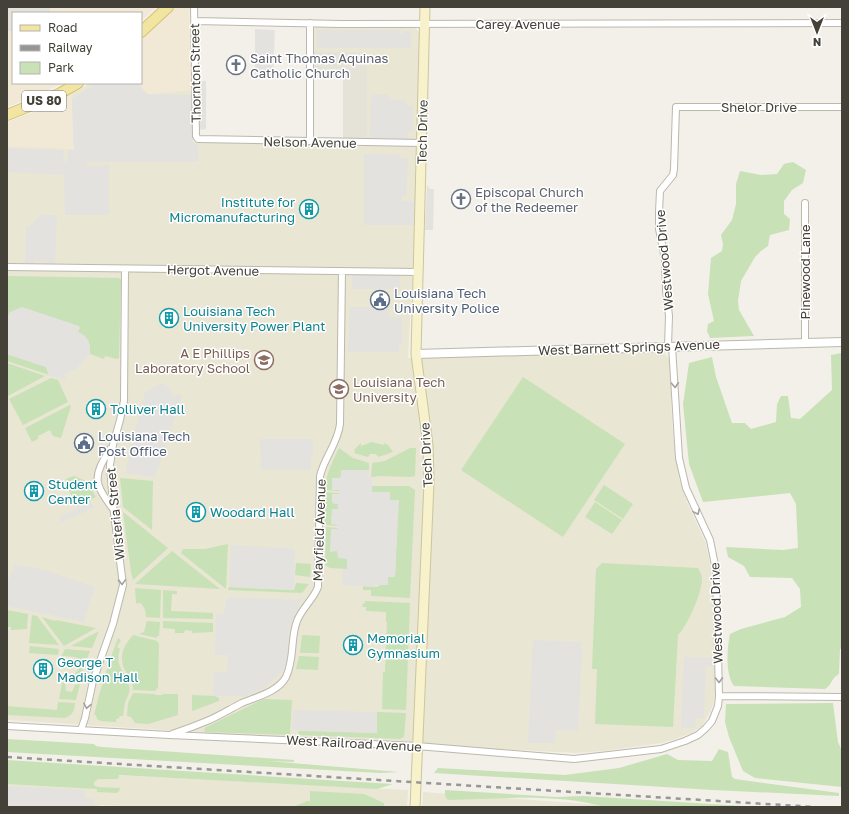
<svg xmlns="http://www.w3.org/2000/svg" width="849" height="814" viewBox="0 0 849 814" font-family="'Golos Text',sans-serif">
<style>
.residential{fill:#e5e2d7}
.commercial{fill:#f1e9d6}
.education{fill:#e9e6d4}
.green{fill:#c9e1b6}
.parking{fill:#e4e2df}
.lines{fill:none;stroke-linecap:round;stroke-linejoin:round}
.minor-casing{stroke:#bcb8ac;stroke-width:8}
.tertiary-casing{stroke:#bcb8ac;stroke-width:10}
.secondary-casing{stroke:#ccc59d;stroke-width:11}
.primary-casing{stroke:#d5c273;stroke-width:12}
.minor{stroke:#fff;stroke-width:6}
.tertiary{stroke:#fff;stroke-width:8}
.secondary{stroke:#f8f2cc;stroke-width:9}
.primary{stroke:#f2e4a1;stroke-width:10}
.rail{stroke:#969696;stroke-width:2.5;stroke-dasharray:5 5;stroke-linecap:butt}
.oneway{stroke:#a2a09c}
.labels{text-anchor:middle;stroke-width:3;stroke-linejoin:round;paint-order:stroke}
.shield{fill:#fff;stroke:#7c7a74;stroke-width:1}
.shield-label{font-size:12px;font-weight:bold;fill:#444138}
.street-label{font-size:13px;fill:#444138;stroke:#fff}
.worship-label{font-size:13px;fill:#5b616d;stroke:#fff;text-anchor:start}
.culture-label{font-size:13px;fill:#0d838f;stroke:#fff;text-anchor:start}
.service-label{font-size:13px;fill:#4e5e75;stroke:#fff;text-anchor:start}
.education-label{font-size:13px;fill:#785e54;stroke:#fff;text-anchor:end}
</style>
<rect width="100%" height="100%" fill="#f2f0e8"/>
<path class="residential" d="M7 7H50V13H13V31H7Z
M313 51 368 52 367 139H343V78H313Z"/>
<path class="commercial" d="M50 7H156L141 21V13H50Z
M176 7H189L192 90 146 94 138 83H141V40Z
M7 31H13V83H63L48 90 7 107Z
M71 95 73 142 74 149 7 146V122L48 107Z"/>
<path class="education" d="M318 27H407L415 28 420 33 415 227 408 358 658 352 665 354 670 360 672 378 671 401 673 434 679 479 687 502 706 544 712 572 715 639V692L713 705 708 716 702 726 693 732 676 739 662 743 603 751 575 753 522 750 417 746 7 720V146L74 149 71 95 90 83H138L147 94 192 90 193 142 367 146V52L313 51V30L315 28Z
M7 770 134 776 408 790 407 807H144L100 805V807H7Z
M423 792 631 807H422Z"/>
<path class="green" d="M793 162 806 170 803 183 792 190 784 201V214L790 219 789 230 770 235 768 246 761 251 755 257 741 281 738 301 739 310 754 336 710 338 707 331 708 324 714 321 708 294 711 258 722 251 723 244 721 235 732 220 736 204V184L740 171 761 175 777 174 784 164Z
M7 276 119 278 121 280 119 358 117 359 105 356 104 359 90 354V347L88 340 7 317Z
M842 353V648L840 649 839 674C830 679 833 684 825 689L734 686C725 674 727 648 730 634L741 629 785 617 801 607 800 589 792 578 750 577 744 566 728 557 726 547 783 550 798 548 796 504 790 493 703 502 689 464 683 404 689 363 712 357 716 377 732 423H745L751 429 776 422 777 404 781 396H788L791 418 800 419 832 390 831 355Z
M7 354 46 367 49 375 7 361Z
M7 363 45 376 8 396 7 393Z
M523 377 625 444 563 537 461 470Z
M51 378 58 380 68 402 23 425 9 399Z
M70 405 71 406 61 438 53 436 50 430 38 436V439L32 442 25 428Z
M372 442 384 445V443L388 445 393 452 378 457 376 454H370L368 457 354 453 355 451 354 450 361 443V446Z
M339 448 353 458 369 463V470H342L341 476 340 478H333L339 491 325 490C326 474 332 462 339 448Z
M410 448H416L415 476 410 477 377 476 376 477H371L372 463 385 461Z
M74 476 91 483 93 492 96 497 77 506 65 483 66 479Z
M120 478 153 481 152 530 123 507Z
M604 485 633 504 623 519 594 500Z
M372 486H409L415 490 410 598 371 596V590H363V586L378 587 388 577H395L398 500H390V492H372Z
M325 492 339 493V494H332V503L338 504V509H332L338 526 325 525V506H327V504H325Z
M595 502 622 520 612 534 585 517Z
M123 512 168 548 133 580 131 572Z
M326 527 338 528 337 529H331L335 551H337L347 559V569L330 568 325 565Z
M228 544 226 589 181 553 183 549H205Z
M172 551 220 589 135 584Z
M296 563 311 564 310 577 295 575Z
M602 563 698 568C699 570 701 574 702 577 703 591 688 625 678 635L673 727 595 724 597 669H592L596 569Z
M296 583 309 584 302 593 228 590 229 587 294 590Z
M135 588 161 590 160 618 146 617C146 612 145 607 140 603H138L137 604 136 603Z
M163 590 177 591V594H172L171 611 213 613V619L163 618Z
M365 601 410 603 406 710 382 709 383 672H385L387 622H386V612L366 611V607H362L363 603H365Z
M7 610 28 614 27 629 11 630V627H7Z
M32 615 37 616 59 645 29 643Z
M42 617 55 621 56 620 96 628 64 646Z
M147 621 160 622 159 636H157V638L139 634 144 632Z
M163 621 213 623V632L192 633V631L185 630 184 633H175V629L163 628Z
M99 631 92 648 71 646Z
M133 635 157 641V642L159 643 158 689 156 688V691L133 690C133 681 129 677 125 670 118 657 124 645 133 635Z
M302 635 320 636 319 653H300Z
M118 638 121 640 117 647 120 649C114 668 126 671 129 685 131 692 127 697 125 703 124 707 124 711 123 716H120L118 719H116V722L100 721 97 719 96 715H94C100 689 108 664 118 638Z
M30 646 59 649 58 655 29 653Z
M65 649 90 651 81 674 74 675 80 667 76 657 64 656 60 659Z
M299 656 319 657 318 670 296 669Z
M62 683H65L66 691 72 692 75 685 80 684 76 700 59 699Z
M133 693 155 694 156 695H162L163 694H178V715L148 724 135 723 131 717 127 716 128 703Z
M192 695 215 696 219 698V701L192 711Z
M264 699 292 700 290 735 205 732 204 729 206 727Z
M58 702 75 703C75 710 72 716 65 718L7 715V706L57 710Z
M833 703 838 742 842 751V787L755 778 743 771 729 737 725 722 726 704Z
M377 712 406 713 404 737 400 739 298 735 299 731H302L376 733Z
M7 739 94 744 96 746 102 747 294 760V762L268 761 399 772 380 773 7 752Z
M719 749 728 752 732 777 735 779 839 793V796L713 790 434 773 438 768 565 775 619 768 667 754 678 760 712 761Z
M7 760 342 781 393 784 377 789 119 775 118 779H98L94 782V785L97 787 120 788 119 791 117 793 97 792V789L7 784Z
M445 790 557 797 583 796 760 807H605C556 793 499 799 448 800L445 796Z
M310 791 364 794 384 803V807H293L307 801H310Z"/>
<path class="parking" d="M255 29 275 30 273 76H255Z
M319 30H400V34H402L404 31H411V48H317V31Z
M199 81H206V129L199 130Z
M96 83H138L147 94 192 95 193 142 198 146 199 160 196 162H87V167L109 165V215H65L64 175 7 172V148L63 150 64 160 66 163 68 161V150H74V148L73 142 72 99Z
M387 94 391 100H405L407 106H413V131L407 132 409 139 369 138 370 133 371 98 373 95Z
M364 154 400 155V158H408L406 196H402L401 199 402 201H413L416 199 415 227 413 225H364Z
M427 185 430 189H434L433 230H425Z
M41 215H57L55 264H46V262L34 261V264H25L26 226H30Z
M352 275H400V289H352Z
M22 307 79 326 80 328 78 332 84 335 88 340 90 347V354L75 370 64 374 66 379 65 380 49 375 46 367 7 354V317L10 312Z
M350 307H389V317L402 318V345H399V352H348Z
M162 383 170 388 173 396 180 394 182 397 155 477 125 473 145 392Z
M260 439H313V458H311V470L261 469Z
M341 470H369V477H372V492H390V500H399L395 577H388V585H379L378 587 342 585 343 569H347V559L338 558 337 551 330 552 331 529H337L338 528 337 525 331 524 332 509H338V504L332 503V494H339V490H332V478H340L341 476Z
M91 502 92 505 95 507 62 522 59 517Z
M231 545 295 549 294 590 229 587Z
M14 564 44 570 95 587 84 622 7 606V585Z
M233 597 294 600 302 598 291 624 288 636 287 661 283 671 264 688 244 696H213L214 672H227L228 655H215L216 614 222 613 225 610 226 601 228 598Z
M533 640 582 642 578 731 556 730 555 743H528Z
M684 657 712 658V666H706L704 718H696L695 728 681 727Z
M293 710 377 712V733L292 730Z
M7 786 85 790V798L94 799V807H7Z"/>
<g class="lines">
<g class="minor-casing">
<path id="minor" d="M194 7 196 136 198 139 422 143
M195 21 341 24 842 23
M310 141V23
M7 267 419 272
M805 342V203
M668 346 669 316 666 290 665 259 659 229V212L660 191 673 175 674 169 676 107H842
M110 449C93 477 93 482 113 509
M719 696 842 697
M7 726 169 735 417 746 574 759 661 749 685 741 698 735 706 728 712 721 718 706 719 696 716 570 710 540 686 488 679 458 672 346
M81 730 85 718 93 681 113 624 123 585 113 505 110 465 113 445 120 420 124 401 125 269
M172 734C184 730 195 726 207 721 219 716 230 709 242 703 256 697 278 692 286 677 295 658 290 639 297 621 302 608 313 600 318 587L320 476C324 458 338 443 340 424L342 271"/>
</g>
<g class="tertiary-casing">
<path id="tertiary" d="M416 354 842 342"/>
</g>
<g class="secondary-casing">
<path id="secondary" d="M415 807 429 483 428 445 416 354 425 7"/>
</g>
<g class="primary-casing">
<path id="primary" d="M141 32 168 7
M7 115 59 94 78 83"/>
</g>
<use href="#minor" class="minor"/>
<use href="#tertiary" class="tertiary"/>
<use href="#secondary" class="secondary"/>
<use href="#primary" class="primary"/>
<path class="rail" d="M7 757 815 807"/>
</g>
<defs><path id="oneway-chevron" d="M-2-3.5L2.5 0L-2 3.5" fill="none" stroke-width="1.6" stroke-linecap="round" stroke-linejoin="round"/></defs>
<g class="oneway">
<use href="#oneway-chevron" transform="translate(675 385) rotate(87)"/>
<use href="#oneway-chevron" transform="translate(697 512) rotate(66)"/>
<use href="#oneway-chevron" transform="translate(122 582) rotate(88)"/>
<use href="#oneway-chevron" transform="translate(719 680) rotate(89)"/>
<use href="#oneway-chevron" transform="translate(87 706) rotate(100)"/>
</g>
<defs>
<g id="church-ring" transform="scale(1)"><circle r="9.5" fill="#fff" stroke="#6b7280" stroke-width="1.5"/><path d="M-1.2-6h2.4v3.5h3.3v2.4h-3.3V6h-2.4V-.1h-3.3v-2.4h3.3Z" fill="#6b7280"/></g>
<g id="building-ring" transform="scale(1)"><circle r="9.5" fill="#fff" stroke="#0f9aa8" stroke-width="1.5"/><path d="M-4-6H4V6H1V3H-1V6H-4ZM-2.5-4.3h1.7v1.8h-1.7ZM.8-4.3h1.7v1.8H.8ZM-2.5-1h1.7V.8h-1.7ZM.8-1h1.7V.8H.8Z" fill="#0f9aa8"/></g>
<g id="civic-ring" transform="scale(1)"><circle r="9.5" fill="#fff" stroke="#5c6f8a" stroke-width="1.5"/><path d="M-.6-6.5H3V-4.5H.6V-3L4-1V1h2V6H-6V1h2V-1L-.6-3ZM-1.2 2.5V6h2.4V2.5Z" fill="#5c6f8a"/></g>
<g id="school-ring" transform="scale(1)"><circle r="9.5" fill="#fff" stroke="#8d6e63" stroke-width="1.5"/><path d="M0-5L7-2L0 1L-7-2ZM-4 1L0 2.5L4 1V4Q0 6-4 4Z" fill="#8d6e63"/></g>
<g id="university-ring" transform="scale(1)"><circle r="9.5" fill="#fff" stroke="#8d6e63" stroke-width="1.5"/><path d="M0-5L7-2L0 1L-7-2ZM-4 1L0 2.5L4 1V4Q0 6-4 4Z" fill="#8d6e63"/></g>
</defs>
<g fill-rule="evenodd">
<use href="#church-ring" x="236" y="65"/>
<use href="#church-ring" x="461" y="199"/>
<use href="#building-ring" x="309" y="209"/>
<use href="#civic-ring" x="380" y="300"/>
<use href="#building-ring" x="169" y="318"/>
<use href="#school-ring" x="264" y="360"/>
<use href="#university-ring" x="339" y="389"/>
<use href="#building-ring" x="96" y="409"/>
<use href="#civic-ring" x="84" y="443"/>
<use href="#building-ring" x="34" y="491"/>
<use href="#building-ring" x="196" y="512"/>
<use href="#building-ring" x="353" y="645"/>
<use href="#building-ring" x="43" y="669"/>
</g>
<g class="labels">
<rect class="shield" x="22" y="91" width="44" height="20" rx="3"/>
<g class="shield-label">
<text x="44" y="105">US 80</text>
</g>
<g class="street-label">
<text x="518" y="29">Carey Avenue</text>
<text transform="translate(195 73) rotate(-91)" y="5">Thornton Street</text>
<text x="759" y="112">Shelor Drive</text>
<text transform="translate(422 132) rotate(-89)" y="5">Tech Drive</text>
<text transform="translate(310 142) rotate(1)" y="5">Nelson Avenue</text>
<text transform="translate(664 260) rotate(-95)" y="5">Westwood Drive</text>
<text transform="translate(213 270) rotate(1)" y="5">Hergot Avenue</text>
<text transform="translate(805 272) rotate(-90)" y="5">Pinewood Lane</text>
<text transform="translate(629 347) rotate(-2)" y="5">West Barnett Springs Avenue</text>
<text transform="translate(426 455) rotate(-93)" y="5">Tech Drive</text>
<text transform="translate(115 514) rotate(-96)" y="5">Wisteria Street</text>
<text transform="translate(319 530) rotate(-88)" y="5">Mayfield Avenue</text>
<text transform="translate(716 613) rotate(-92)" y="5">Westwood Drive</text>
<text transform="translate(354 743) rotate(3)" y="5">West Railroad Avenue</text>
</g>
<g class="worship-label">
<text x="250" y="63">Saint Thomas Aquinas<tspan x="250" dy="15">Catholic Church</tspan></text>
<text x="475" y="197">Episcopal Church<tspan x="475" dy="15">of the Redeemer</tspan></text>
</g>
<g class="culture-label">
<text x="295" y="207" text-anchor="end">Institute for<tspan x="295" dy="15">Micromanufacturing</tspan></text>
<text x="183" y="316">Louisiana Tech<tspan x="183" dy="15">University Power Plant</tspan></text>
<text x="110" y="414">Tolliver Hall</text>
<text x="48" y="489">Student<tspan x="48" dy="15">Center</tspan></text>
<text x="210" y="517">Woodard Hall</text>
<text x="367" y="643">Memorial<tspan x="367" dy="15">Gymnasium</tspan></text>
<text x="57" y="667">George T<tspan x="57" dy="15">Madison Hall</tspan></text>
</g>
<g class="service-label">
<text x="394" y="298">Louisiana Tech<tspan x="394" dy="15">University Police</tspan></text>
<text x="98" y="441">Louisiana Tech<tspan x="98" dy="15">Post Office</tspan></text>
</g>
<g class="education-label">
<text x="250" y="358">A E Phillips<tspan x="250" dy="15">Laboratory School</tspan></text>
<text x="353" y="387" text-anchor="start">Louisiana Tech<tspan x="353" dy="15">University</tspan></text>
</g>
</g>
<rect width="849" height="814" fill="none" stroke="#444138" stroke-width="16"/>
<rect x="12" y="12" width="130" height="72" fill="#ffffff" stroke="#b4b3af"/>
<rect x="20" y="25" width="20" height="6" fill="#f2e4a1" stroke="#b4b3af"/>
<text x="48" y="32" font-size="12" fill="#444138">Road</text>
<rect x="20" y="45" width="20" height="6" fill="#969696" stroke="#b4b3af"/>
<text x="48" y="52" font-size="12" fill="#444138">Railway</text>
<rect x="20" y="62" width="20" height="12" fill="#c9e1b6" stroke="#b4b3af"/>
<text x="48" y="72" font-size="12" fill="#444138">Park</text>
<g transform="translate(817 32) rotate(180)" stroke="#ffffff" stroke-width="3" paint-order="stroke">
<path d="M0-3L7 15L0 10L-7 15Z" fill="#444138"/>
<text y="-6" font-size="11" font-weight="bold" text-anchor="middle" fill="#444138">N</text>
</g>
</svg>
